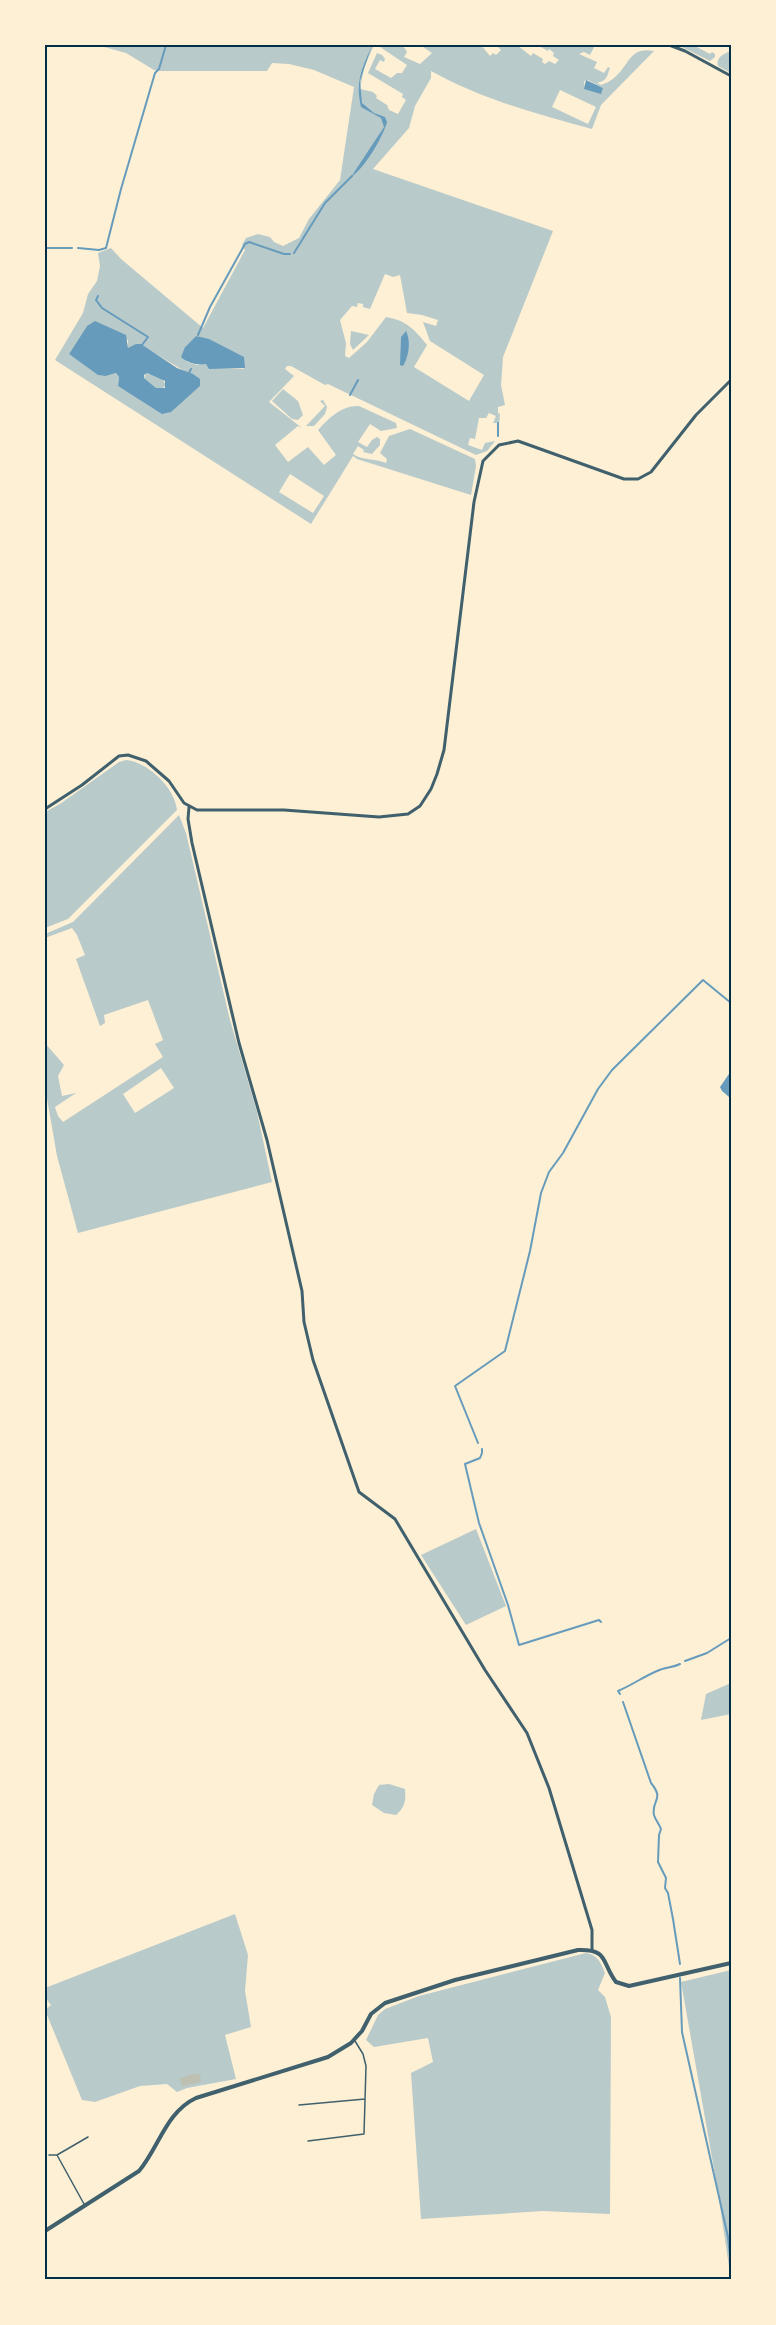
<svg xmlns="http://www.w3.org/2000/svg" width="776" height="2325" viewBox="0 0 776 2325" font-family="Rubik,sans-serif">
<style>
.green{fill:#b9caca;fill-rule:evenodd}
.water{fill:#669bbc;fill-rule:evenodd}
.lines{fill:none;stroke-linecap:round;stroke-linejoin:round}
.stream{stroke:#669bbc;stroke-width:2}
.building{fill:#bec0b2}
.service{stroke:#3f606c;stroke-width:1.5}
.minor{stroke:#3f606c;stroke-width:3}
.tertiary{stroke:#3f606c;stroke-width:4}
.neatline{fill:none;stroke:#003049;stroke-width:2}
</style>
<rect width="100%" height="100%" fill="#fdf0d5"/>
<path class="green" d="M97 45H374L364 68 360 89 373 92 377 96 376 98 387 105 389 110 398 114 406 100 402 97 403 94 368 73 377 53 382 55 385 59 384 62 380 60 375 69 391 78 397 73H402L407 65 380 47 381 45C390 45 403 42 407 52L404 57 420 64 432 53 420 45H475L477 47 481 45 490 56 493 53 496 55 501 50 498 47 500 45H517L531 56 533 53 543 59 542 62 545 64 549 61 555 64 559 60 553 56 554 53 549 49 548 51 541 47 542 45H595L590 55 584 52 579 54 597 62 594 68 604 73 608 67 610 68C607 76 607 81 597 83L601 85C606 83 611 81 614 78 630 65 629 46 654 51L601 105 592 129C537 114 481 99 431 71V78L415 106 409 128 373 169 553 231 503 357 501 385 505 405 498 407V413L500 414 498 436 497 437 498 423H493L496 416 489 413 486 418H479L475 439 470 438 468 445 482 450 485 443 495 441 487 451 476 455 328 384 325 385 291 366H287L285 369 294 376 269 402 302 428 298 426 275 445 288 462 308 447 324 465 336 455 318 430C329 418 342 405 359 406L396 423 397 428 381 431 370 424 358 442 367 447 372 440 377 437 380 439V445L372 454 363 452 364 450 358 446 353 454C363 461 374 458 386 463L387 459 380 453 389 436 410 429 475 459 476 466 471 495 357 459 353 456 311 524 55 360 83 313 88 294 97 281 100 266 98 253 111 248 121 259 203 328 245 250 242 245 246 238 258 234 270 237 274 242 283 246 299 238 309 219 340 180 354 87 314 70 289 64 272 63 267 71H161L154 70 126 53ZM588 80 603 88 601 93 585 89 584 81ZM560 90 596 107 588 124 552 107ZM385 274 393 277 400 275 407 313 422 315 438 320 436 326 423 322 430 341 484 375 469 401 414 367 427 345C415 330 406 320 386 317L367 342 349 358 345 356 346 343 340 320 352 306 357 307 358 303 363 304V307L370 309ZM87 326 128 340V348L130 349 141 345 186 372 200 386 167 413 118 386 119 377 116 373 106 376 69 354ZM196 336C220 344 227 350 244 369L211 368 204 363 197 365 187 362 185 347ZM290 474 324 496 313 513 279 492Z
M678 45H693L710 54 712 52 715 54V57L710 61Z
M728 52 731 53V73L718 66C716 58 722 55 728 52Z
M351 331 369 335 353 350 350 344Z
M146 373 162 379 166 385 162 389 158 390 144 378Z
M283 389 298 401 303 415 298 420 292 419 272 401Z
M323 400 327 407 325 414 314 426H306L325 406 320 401Z
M126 760C148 762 175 788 177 810L68 919 45 928V812L60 804 119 762Z
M179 815 186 833 230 1020 257 1112 272 1182 78 1233 57 1156 45 1087V1043L64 1065 58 1076 62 1096 76 1093 55 1107 58 1116 63 1122 163 1057 155 1044 163 1040 148 1000 104 1015 105 1023 100 1026 76 959 85 955 77 935 72 928 45 938V934L73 922ZM161 1068 174 1088 135 1113 123 1094Z
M476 1529 506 1606 466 1625 421 1555Z
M731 1683V1714L701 1720 706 1694Z
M389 1784 405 1789C406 1800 405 1808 396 1815L384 1813 372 1805 374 1794 379 1785Z
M235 1914 248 1955 245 1991 251 2027 225 2035 236 2079 187 2088 177 2092 167 2084 140 2086 95 2102 82 2100 45 2010 51 2005 45 1997V1988Z
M586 1953C598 1955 601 1963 605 1973L598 1990 605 1997 611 2017 610 2214 543 2211 421 2219 411 2073 433 2062 428 2038 374 2047 366 2040 378 2015 385 2009 419 1996Z
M731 1970V2280L717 2186 681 1982Z"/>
<path class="water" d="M372 45 360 81 362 103 374 113 385 117 387 122C383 137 364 169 351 177L384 127 381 118 361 107C355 81 362 69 372 45Z
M586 80 601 87 603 88 601 94 584 89Z
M95 321 126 335 128 348 136 344H141L177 368 193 374 200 379V386L171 412 162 414 118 386 119 377 116 373 106 376 98 375 69 354 87 326ZM147 373 165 381V388H156L144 378V375Z
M406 331C411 341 409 356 403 366L400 365 401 337Z
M196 336 209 339 244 357 245 368 209 369 206 364C198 365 189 364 181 357L185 347Z
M731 1071V1096L729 1097 722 1091 720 1087Z"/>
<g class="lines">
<path class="stream" d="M45 248H72
M78 248 99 250 106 248 121 189 155 73 159 69 166 45
M294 253 325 203 352 176
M98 296 96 300 102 308 148 337 142 345
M198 335 210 307 245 244 249 242 284 254H290
M189 373 191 369
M350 395 358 380
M498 436V423
M478 1443 455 1386 505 1351 530 1251 541 1193 549 1172 563 1153 598 1089 612 1070 703 980 731 1003
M482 1449V1453L480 1458 465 1464 479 1523 508 1605 519 1645 599 1620 601 1622
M685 1661 707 1653 731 1638
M620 1694 618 1691C632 1685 643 1677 657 1671 665 1667 672 1668 680 1664
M623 1702 651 1783C665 1800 651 1800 654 1815 655 1819 659 1824 661 1829L659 1835 658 1862 666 1878 665 1888 668 1893 673 1919 680 1964
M680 1978 682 2032 728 2237 731 2265"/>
</g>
<path class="building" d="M196 2073V2075L200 2074 201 2082 183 2086 181 2084 180 2078Z"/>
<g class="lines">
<path class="service" d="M299 2105 365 2099
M308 2141 364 2134 366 2066 363 2054 355 2041
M49 2155H57L88 2137
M57 2155 84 2204"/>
<path class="minor" d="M669 45 685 51 731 76
M189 807 188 819 192 843 239 1043 267 1140 302 1291 304 1322 313 1360 359 1492 395 1519 485 1670 527 1733 549 1788 592 1930V1950
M45 809 82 785 119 756 128 755 146 761 169 781 184 803 197 810H284L379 817 408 814 420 806 431 789 437 774 444 750 474 502 483 461 499 445 518 441 624 479H638L651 472 696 415 731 380"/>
<path class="tertiary" d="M45 2231 139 2171C159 2147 166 2112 196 2098L328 2057 351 2043 362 2031 371 2014 385 2003 455 1980 578 1950C609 1949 601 1962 616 1982L629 1986 731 1963"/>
</g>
<rect width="776" height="2325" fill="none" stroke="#fdf0d5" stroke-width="93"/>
<rect x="46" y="46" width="684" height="2232" class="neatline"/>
</svg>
